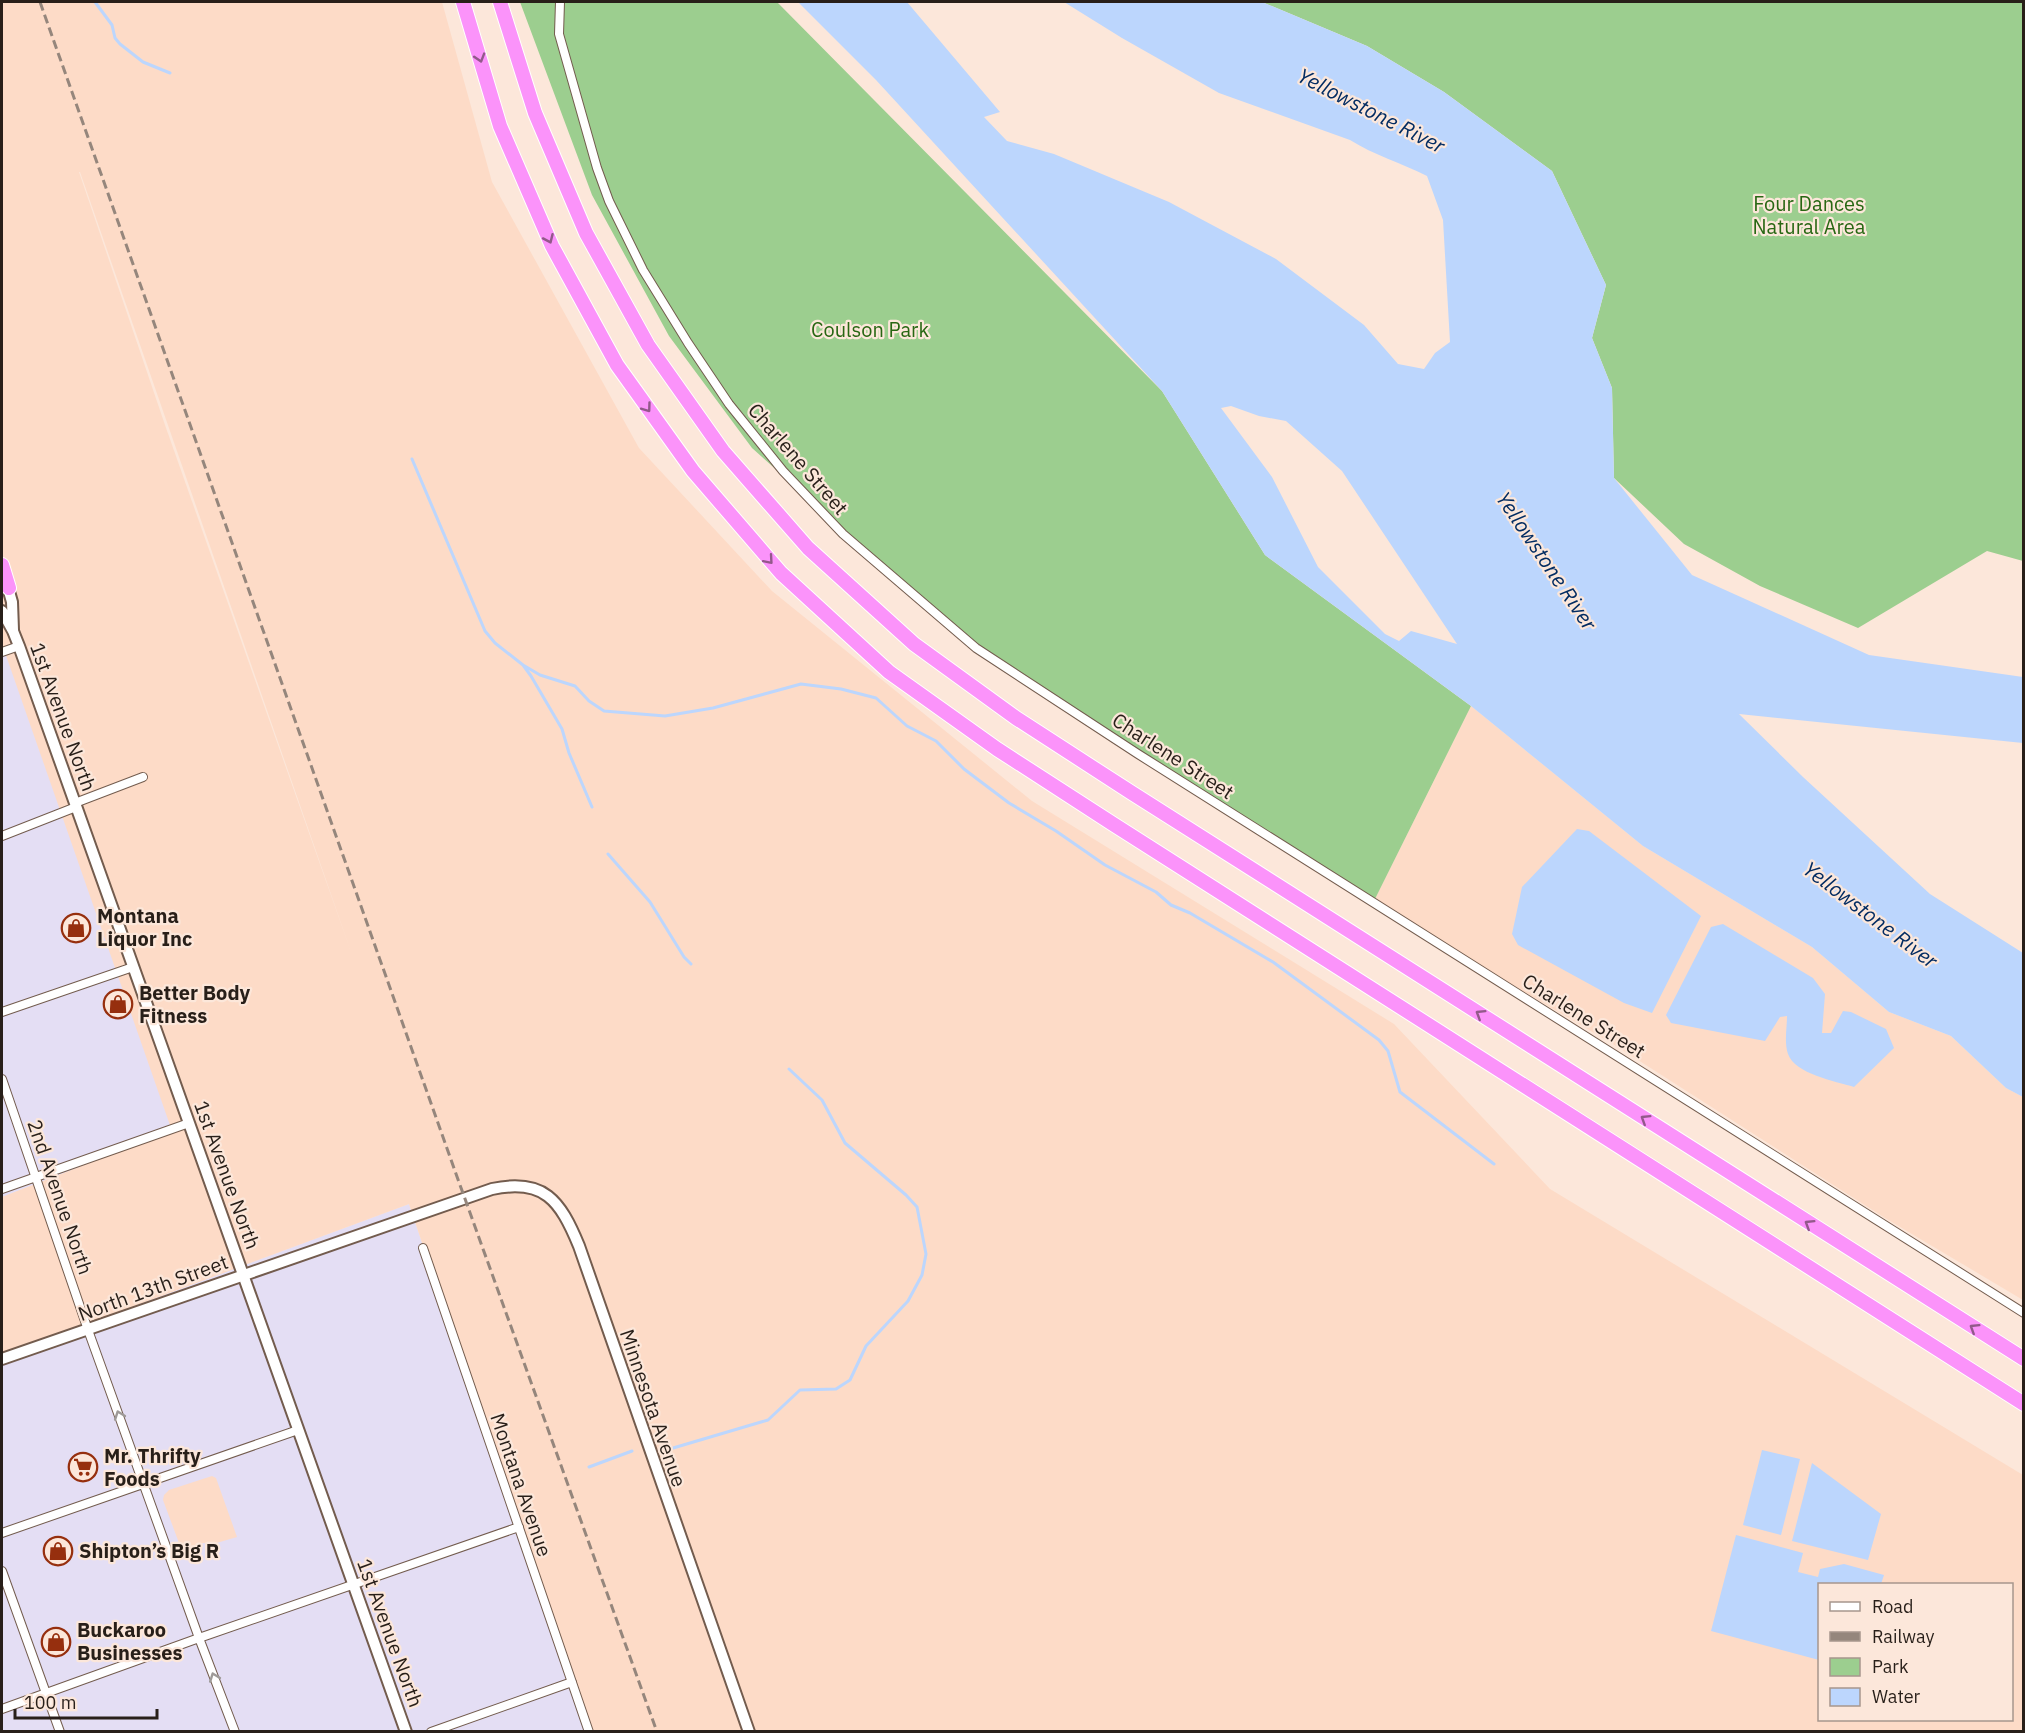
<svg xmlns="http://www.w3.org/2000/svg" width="2025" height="1733" viewBox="0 0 2025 1733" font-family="'IBM Plex Sans',sans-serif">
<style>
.commercial{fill:#e4def4}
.built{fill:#fddbc7;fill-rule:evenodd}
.green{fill:#9cce8f}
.water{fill:#bcd6fd;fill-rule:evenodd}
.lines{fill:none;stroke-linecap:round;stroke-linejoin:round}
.stream{stroke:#bcd6fd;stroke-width:3}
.street-casing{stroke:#735c4e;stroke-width:10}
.secondary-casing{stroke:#735c4e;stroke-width:14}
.highway-casing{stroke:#fff;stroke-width:16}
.street{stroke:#fff;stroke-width:8}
.secondary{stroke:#fff;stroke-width:10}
.highway{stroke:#fb93fa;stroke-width:14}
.rail{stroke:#95867c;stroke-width:3;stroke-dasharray:9 4.5;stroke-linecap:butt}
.oneway{stroke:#92598a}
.oneway2{stroke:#9e9a98}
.labels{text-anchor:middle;stroke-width:4.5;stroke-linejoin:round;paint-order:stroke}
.park-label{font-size:20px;fill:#286713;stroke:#fce7da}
.street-label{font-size:20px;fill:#281f19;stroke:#fce7da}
.poi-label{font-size:20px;font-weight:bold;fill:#281f19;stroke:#fce7da;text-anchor:start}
.water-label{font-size:21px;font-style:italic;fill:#032c62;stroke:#fce7da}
</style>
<rect width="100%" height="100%" fill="#fce7da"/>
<path class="commercial" d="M2 643 181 1128 2 1197Z
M409 1204 586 1731 2 1732V1355Z"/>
<path class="built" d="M2 2H442L492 182 639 448 772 591 1032 801 1394 1024 1550 1189 2023 1475V1731H587L409 1204 2 1355V1197L172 1131 2 644ZM79 172H80L350 949 165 425ZM1820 1584H2012V1720H1820Z
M1471 706 1643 846 1812 947 1889 1012 1951 1036 2006 1088 2023 1097V1300L1885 1218 1613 1044 1373 903Z
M212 1476 216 1478 237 1537 213 1544 203 1543 182 1551 163 1500 164 1495 169 1490Z"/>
<path class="green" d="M520 2H777L1162 391 1265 555 1471 706 1373 903 976 648 752 448 669 336 592 195Z
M1262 2H2023V561L1987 551 1858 628 1760 586 1684 544 1614 478 1612 388 1592 338 1606 285 1552 171 1444 92 1367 46Z"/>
<path class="water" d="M798 2H907L1000 112 984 117 1007 141 1054 154 1169 202 1276 259 1364 325 1398 364 1424 369 1435 353 1450 342 1443 220 1427 176C1401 163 1374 155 1350 140L1219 93 1122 38 1064 2H1262L1367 46 1444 92 1552 171 1606 285 1592 338 1612 388 1614 478 1692 575 1869 655 2023 677V743L1739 714 1803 777 1930 894 2023 953V1097L2006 1088 1951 1036 1889 1012 1812 947 1643 846 1471 706 1265 555 1162 391 876 80ZM1231 406 1259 416 1286 421 1342 471 1457 644 1411 631 1399 641 1385 634 1318 567 1272 477 1221 408Z
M1577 829 1589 831 1701 916 1652 1013 1624 1003 1518 945 1512 934 1522 887Z
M1723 924 1813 978 1825 994 1822 1033H1831L1843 1011 1851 1012 1886 1029 1894 1048 1854 1087C1835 1081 1795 1074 1788 1054 1784 1042 1787 1028 1787 1016L1780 1017 1765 1041 1671 1023 1666 1015 1711 927Z
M1762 1450 1800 1459 1781 1535 1743 1525Z
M1812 1463 1881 1514 1868 1560 1792 1541Z
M1736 1535 1803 1553 1798 1572 1818 1577 1820 1569 1844 1564 1884 1575 1881 1584H1820L1819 1660 1711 1631Z"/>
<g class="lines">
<path class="stream" d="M95 2 112 25 115 38 120 44 143 62 170 73
M412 459 485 631 495 643 523 665 531 676 562 729 569 753 592 807
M523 665 540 675 575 686 589 701 604 711 665 716 713 708 801 684 841 689 876 698 907 726 936 741 964 769 1009 803 1056 831 1105 865 1156 892 1171 905 1190 913 1273 962 1379 1040 1388 1051 1400 1092 1494 1164
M608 854 650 902 684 957 691 964
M663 1451 768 1420 800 1390 836 1389 850 1380 866 1346 908 1301 922 1275 926 1254 917 1207 906 1195 845 1143 822 1100 789 1069
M589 1467 632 1451"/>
<g class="street-casing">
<path id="street" d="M560 2 559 34 597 168 609 201 643 270 688 343 729 404 783 471 843 534 976 648 1138 754 2024 1313
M2 652 19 646
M75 803 143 777
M2 836 76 807
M2 1012 133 967
M2 1079 88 1330 199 1638 235 1732
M2 1189 189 1123
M423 1248 589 1732
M2 1533 298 1430
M2 1571 60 1732
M2 1709 199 1638 519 1527
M431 1732 572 1682"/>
</g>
<g class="secondary-casing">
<path id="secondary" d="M6 581 12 602 13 630
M2 611 13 631 19 646 406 1732
M2 1359 492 1189C544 1178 560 1200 579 1246L749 1732"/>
</g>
<g class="highway-casing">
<path id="highway" d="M463 2 500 126 552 246 617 365 693 471 781 573 889 672 997 749 1113 824 2024 1404
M500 2 535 113 586 233 648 345 723 451 808 548 914 644 1016 718 1132 793 2024 1359
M2 565 9 588"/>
</g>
<use href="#street" class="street"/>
<use href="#secondary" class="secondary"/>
<use href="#highway" class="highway"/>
<path class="rail" d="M40 2 460 1185 657 1732"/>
</g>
<defs><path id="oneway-chevron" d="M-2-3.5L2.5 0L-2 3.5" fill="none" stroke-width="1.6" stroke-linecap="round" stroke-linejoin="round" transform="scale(1.5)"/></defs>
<g class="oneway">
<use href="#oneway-chevron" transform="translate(480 58) rotate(73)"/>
<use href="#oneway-chevron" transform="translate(549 239) rotate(66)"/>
<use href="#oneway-chevron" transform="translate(647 408) rotate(54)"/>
<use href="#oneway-chevron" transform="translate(769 560) rotate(49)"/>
<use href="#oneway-chevron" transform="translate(1480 1014) rotate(-148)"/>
<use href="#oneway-chevron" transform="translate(1645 1119) rotate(-148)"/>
<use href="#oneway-chevron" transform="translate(1809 1224) rotate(-148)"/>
<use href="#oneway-chevron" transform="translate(1974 1328) rotate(-148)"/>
</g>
<g class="oneway2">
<use href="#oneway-chevron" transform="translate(119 1415) rotate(-110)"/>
<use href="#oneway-chevron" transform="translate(214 1677) rotate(-111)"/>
</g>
<defs>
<g id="shop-ring" transform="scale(1.5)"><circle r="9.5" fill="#fce7da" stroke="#962f0e" stroke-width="1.5"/><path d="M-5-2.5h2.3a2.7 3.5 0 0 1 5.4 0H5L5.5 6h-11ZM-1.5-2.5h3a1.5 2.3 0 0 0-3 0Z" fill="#962f0e"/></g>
<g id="supermarket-ring" transform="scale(1.5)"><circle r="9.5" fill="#fce7da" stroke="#962f0e" stroke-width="1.5"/><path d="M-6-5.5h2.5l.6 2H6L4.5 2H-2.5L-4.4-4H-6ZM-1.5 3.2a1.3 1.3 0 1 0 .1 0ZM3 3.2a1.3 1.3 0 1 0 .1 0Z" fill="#962f0e"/></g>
</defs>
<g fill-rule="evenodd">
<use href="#shop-ring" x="76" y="928"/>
<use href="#shop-ring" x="118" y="1004"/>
<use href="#supermarket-ring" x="83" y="1467"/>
<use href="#shop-ring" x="58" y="1551"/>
<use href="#shop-ring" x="56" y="1642"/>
</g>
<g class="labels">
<g class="park-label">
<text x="1809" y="211">Four Dances<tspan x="1809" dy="23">Natural Area</tspan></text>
<text x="870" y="337">Coulson Park</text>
</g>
<g class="street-label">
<text transform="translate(798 459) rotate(49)" y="7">Charlene Street</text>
<text transform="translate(63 717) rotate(70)" y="7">1st Avenue North</text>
<text transform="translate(1173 756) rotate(33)" y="7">Charlene Street</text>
<text transform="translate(1584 1016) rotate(32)" y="7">Charlene Street</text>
<text transform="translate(227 1175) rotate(70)" y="7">1st Avenue North</text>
<text transform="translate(60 1197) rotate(71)" y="7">2nd Avenue North</text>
<text transform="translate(153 1288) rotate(-20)" y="7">North 13th Street</text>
<text transform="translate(653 1408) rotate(71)" y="7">Minnesota Avenue</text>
<text transform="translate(521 1485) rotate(71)" y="7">Montana Avenue</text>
<text transform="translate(390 1633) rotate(70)" y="7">1st Avenue North</text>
</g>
<g class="poi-label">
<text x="97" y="923">Montana<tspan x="97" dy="23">Liquor Inc</tspan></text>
<text x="139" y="1000">Better Body<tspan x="139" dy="23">Fitness</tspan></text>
<text x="104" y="1463">Mr. Thrifty<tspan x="104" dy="23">Foods</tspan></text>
<text x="79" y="1558">Shipton’s Big R</text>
<text x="77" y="1637">Buckaroo<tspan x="77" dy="23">Businesses</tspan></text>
</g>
<g class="water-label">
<text transform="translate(1371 111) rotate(27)" y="7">Yellowstone River</text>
<text transform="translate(1546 561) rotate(56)" y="7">Yellowstone River</text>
<text transform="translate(1870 915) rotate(37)" y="7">Yellowstone River</text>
</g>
</g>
<rect width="2025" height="1733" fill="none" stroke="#281f19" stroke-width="6"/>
<rect x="1818" y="1583" width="195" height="138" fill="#fce7da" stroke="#a7978d" stroke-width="1.5"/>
<rect x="1830" y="1602" width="30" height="9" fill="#ffffff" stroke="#a7978d" stroke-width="1.5"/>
<text x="1872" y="1613" font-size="18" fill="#281f19">Road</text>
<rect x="1830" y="1632" width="30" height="9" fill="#95867c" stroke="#a7978d" stroke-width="1.5"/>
<text x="1872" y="1643" font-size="18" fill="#281f19">Railway</text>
<rect x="1830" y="1658" width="30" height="18" fill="#9cce8f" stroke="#a7978d" stroke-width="1.5"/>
<text x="1872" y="1673" font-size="18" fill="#281f19">Park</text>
<rect x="1830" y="1688" width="30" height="18" fill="#bcd6fd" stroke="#a7978d" stroke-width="1.5"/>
<text x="1872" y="1703" font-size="18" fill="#281f19">Water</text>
<path d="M15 1709v9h142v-9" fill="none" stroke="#281f19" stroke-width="3"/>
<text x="24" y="1709" font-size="18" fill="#281f19" stroke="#fce7da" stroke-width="4.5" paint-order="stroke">100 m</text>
</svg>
